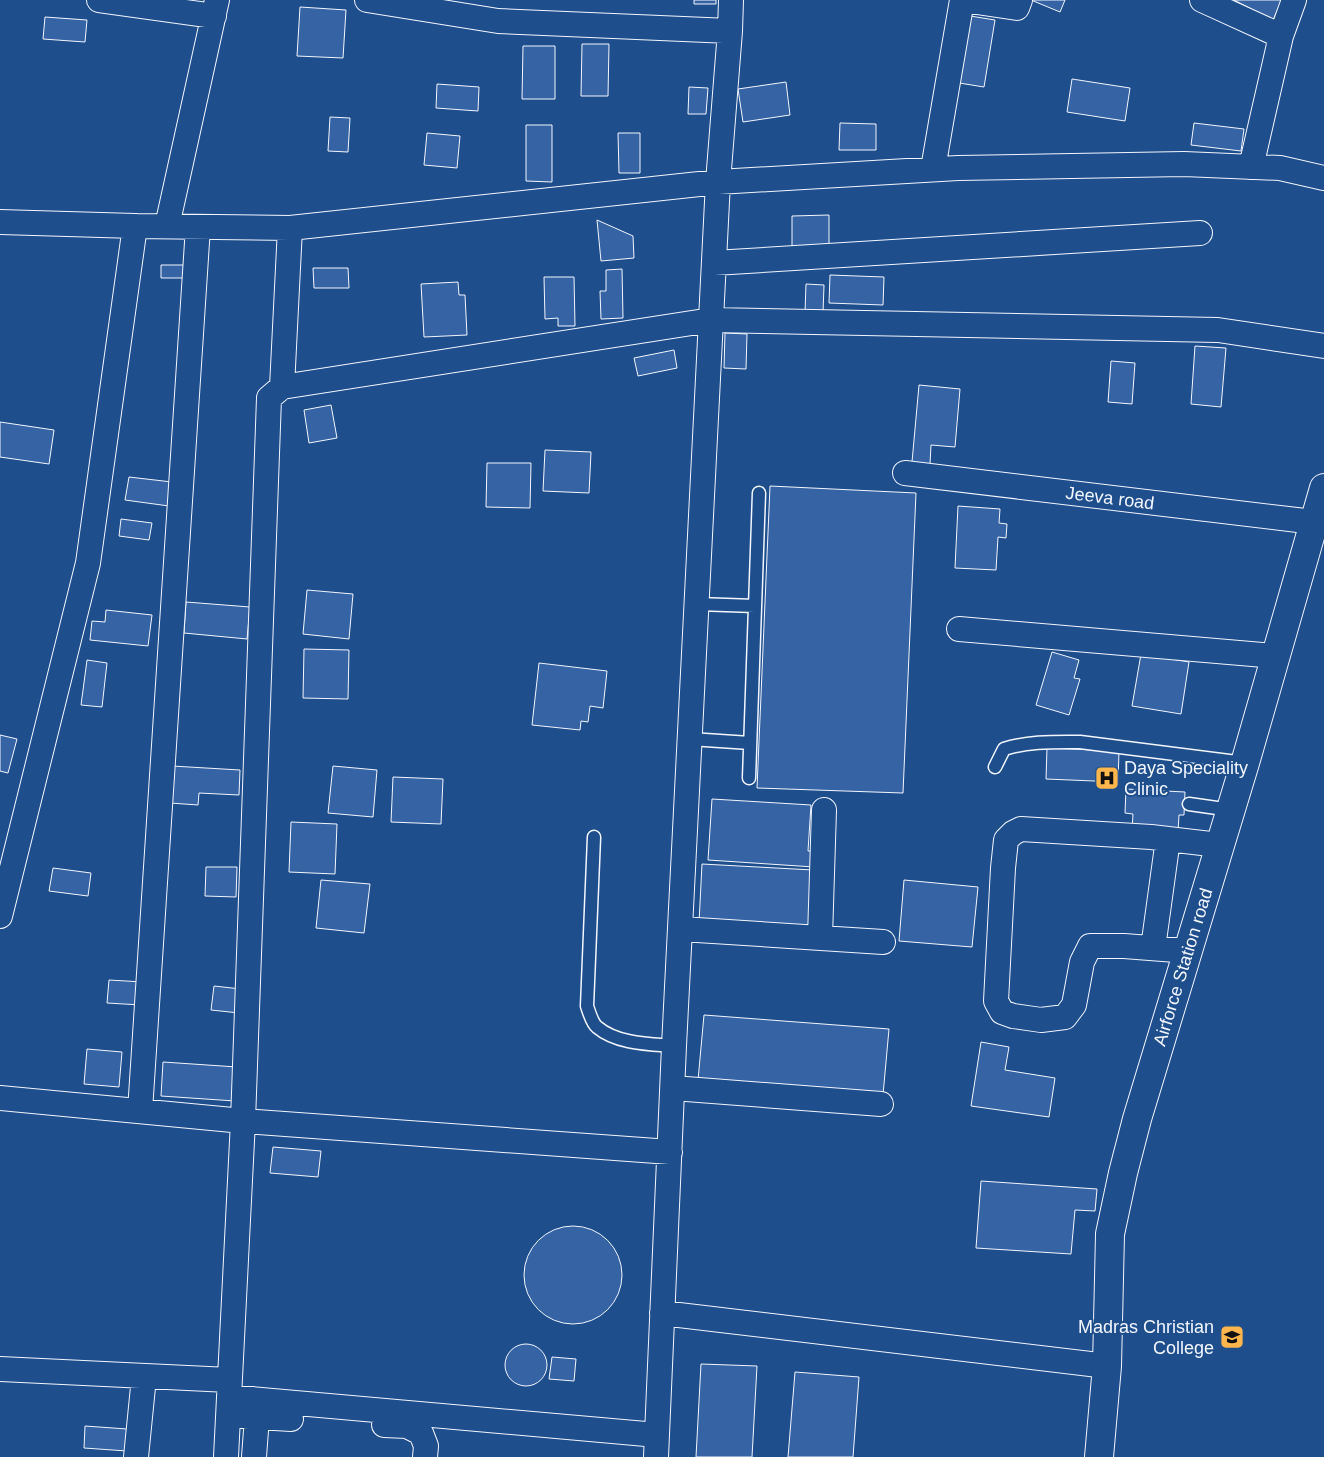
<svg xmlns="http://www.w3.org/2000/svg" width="1324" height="1457" viewBox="0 0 1324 1457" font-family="Helvetica,sans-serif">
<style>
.building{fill:#3563a3;stroke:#f2f6ff}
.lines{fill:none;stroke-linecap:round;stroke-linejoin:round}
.service-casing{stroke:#f2f6ff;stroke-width:15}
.minor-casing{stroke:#f2f6ff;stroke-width:26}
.tertiary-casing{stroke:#f2f6ff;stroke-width:30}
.service{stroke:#1f4e8c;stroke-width:12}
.minor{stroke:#1f4e8c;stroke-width:24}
.tertiary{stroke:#1f4e8c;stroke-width:28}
.labels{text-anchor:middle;stroke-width:4;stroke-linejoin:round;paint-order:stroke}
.street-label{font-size:18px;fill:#f2f6ff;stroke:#1f4e8c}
.poi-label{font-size:18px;fill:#f2f6ff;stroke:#1f4e8c;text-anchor:start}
</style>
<rect width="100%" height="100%" fill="#1f4e8c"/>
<path class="building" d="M694 0H716V4H694Z
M1031 0H1065L1060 12Z
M1234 0H1282L1273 20Z
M300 7 346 10 343 58 297 56Z
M964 15 995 20 984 87 953 82Z
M45 17 87 20 85 42 43 39Z
M582 44H609L608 96H581Z
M523 46H555V99H522Z
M1072 79 1130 88 1125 121 1067 112Z
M786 82 790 115 743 122 738 89Z
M437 84 479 87 478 111 436 108Z
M689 87 708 88 706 114H688Z
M330 117 350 118 348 152 328 151Z
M840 123 876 124V150H839Z
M1194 123 1244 129 1241 151 1191 145Z
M526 125H552V182L526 181Z
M427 133 460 136 457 168 424 165Z
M618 133H640V173H619Z
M829 215V255H792V216Z
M597 220 633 236 634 258 601 261Z
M161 265H189V278H161Z
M313 268H348L349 288H314Z
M622 269 623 318 601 319 600 291H606V270Z
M830 275 884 277 883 305 829 303Z
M544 277H574L575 326H558V318L545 319Z
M458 282 459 295H465L467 335 424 337 421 284Z
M806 284 824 285 823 313 805 312Z
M725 333 747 334 746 369 724 368Z
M1195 346 1226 348 1221 407 1191 404Z
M674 350 677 368 638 376 634 358Z
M1111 361 1135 363 1132 404 1108 402Z
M919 385 960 389 955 447 931 445 930 464 912 462Z
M331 405 337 438 309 443 304 410Z
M0 422 54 430 49 464 0 457Z
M545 450 591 452 589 493 543 491Z
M487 463H531L530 508 486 507Z
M129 477 172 482 169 506 125 500Z
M770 486 916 493 903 793 757 788Z
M958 506 1000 509 999 523 1007 524 1006 538 998 537 996 570 955 568Z
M121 519 152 523 149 540 119 536Z
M307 590 353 594 349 639 303 634Z
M186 602 250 607 247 639 184 633Z
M106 610 152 615 148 646 90 640 92 621 105 622Z
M304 649 349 650 348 699 303 698Z
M1052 652 1079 660 1074 678 1080 679 1069 715 1036 705Z
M1141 654 1189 662 1181 714 1132 706Z
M87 660 107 663 102 707 81 705Z
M539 663 607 671 603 708 590 706 588 722 581 721 580 730 532 725Z
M0 735 17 739 8 773 0 771Z
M1047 748 1119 751 1118 782 1046 779Z
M172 766 240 770 239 795 199 793 198 805 170 803Z
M333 766 377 770 373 817 328 813Z
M393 777 443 779 441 824 391 822Z
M1126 789 1185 792 1184 815H1179L1178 832 1132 830 1133 814 1125 813Z
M712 799 811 805 808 851H815L814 867 708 860Z
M291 822 337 824 335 874 289 872Z
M702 864 813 870 810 928 699 923Z
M206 867H237L236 897 205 896Z
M53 868 91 873 88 896 49 891Z
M321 880 370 884 364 933 316 928Z
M904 880 978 887 972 947 899 941Z
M109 980 143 982 141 1005 107 1003Z
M214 986 241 989 239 1013 211 1010Z
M704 1015 889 1029 883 1095 698 1080Z
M981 1042 1009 1047 1005 1070 1055 1078 1049 1117 971 1106Z
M87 1049 122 1052 119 1087 84 1084Z
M163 1062 237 1067 235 1101 161 1096Z
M273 1147 321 1151 318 1177 270 1173Z
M981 1181 1097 1189 1095 1211 1075 1210 1071 1254 976 1248Z
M524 1275a49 49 0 1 1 98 0a49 49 0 1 1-98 0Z
M505 1365a21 21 0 1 1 42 0a21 21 0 1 1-42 0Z
M552 1357 576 1359 574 1381 549 1379Z
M701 1364 757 1366 752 1457H696Z
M795 1372 859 1377 853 1457H788Z
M85 1426 127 1429V1451L84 1448Z"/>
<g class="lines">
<g class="service-casing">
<path id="service" d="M697 604 755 606
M690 739 750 743
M995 767 1004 749C1029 741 1055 742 1080 742L1245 763
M749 778 759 493
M1189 804 1231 810
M594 837 587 1006C589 1012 592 1023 597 1027 617 1044 649 1044 674 1046"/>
</g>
<g class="minor-casing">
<path id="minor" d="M99 0 214 16
M367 0 498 21 730 31 718 182 674 1046 656 1457
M963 0 1017 8 1020 0
M1202 0 1281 36
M730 31 731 0
M1251 167 1281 36 1294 0
M933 169 962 0
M0 222 135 226 290 228 718 182 958 168 1184 164 1280 168 1324 178
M167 226 217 0
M714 263 1200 233
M282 387 711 320 1218 330 1324 346
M905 473 1314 522
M959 629 1275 656
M0 916 88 563 135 226
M681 929 883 942
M820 937 824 810
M1153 948 1168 839
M1189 951 1124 946H1090L1082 962 1074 1005 1065 1017 1041 1020 1013 1016 1002 1012 996 1001 1003 868 1006 840 1013 833 1021 829 1151 837 1219 845
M673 1088 881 1104
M0 1098 243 1121 670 1152
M140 1111 198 227
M662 1313 1107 1366
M0 1369 229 1380
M229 1397 657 1435
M229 1415 291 1419
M384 1425 407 1426 421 1433 426 1446 425 1457
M136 1457 144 1377
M226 1457 243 1121 269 398 282 387 290 228
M254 1457 257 1417"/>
</g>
<g class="tertiary-casing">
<path id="tertiary" d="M1099 1457 1107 1366 1110 1234 1123 1173 1137 1119 1245 763 1324 488"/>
</g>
<use href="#service" class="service"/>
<use href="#minor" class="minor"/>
<use href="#tertiary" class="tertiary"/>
</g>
<defs>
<g id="hospital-square" transform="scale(1.25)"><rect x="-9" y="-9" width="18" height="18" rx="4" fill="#ffb74d" stroke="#1f4e8c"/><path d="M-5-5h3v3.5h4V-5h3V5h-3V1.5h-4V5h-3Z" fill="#111"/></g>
<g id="university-square" transform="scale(1.25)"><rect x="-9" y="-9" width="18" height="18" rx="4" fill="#ffb74d" stroke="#1f4e8c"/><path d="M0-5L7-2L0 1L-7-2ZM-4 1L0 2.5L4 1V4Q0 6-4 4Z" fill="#111"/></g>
</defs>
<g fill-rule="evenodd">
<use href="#hospital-square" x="1107" y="778"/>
<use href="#university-square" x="1232" y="1337"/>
</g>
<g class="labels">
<g class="street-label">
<text transform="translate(1110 498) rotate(7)" y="6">Jeeva road</text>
<text transform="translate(1183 967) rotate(-73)" y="6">Airforce Station road</text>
</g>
<g class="poi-label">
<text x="1124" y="774">Daya Speciality<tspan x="1124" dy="21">Clinic</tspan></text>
<text x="1214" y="1333" text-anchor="end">Madras Christian<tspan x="1214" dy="21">College</tspan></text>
</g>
</g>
</svg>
